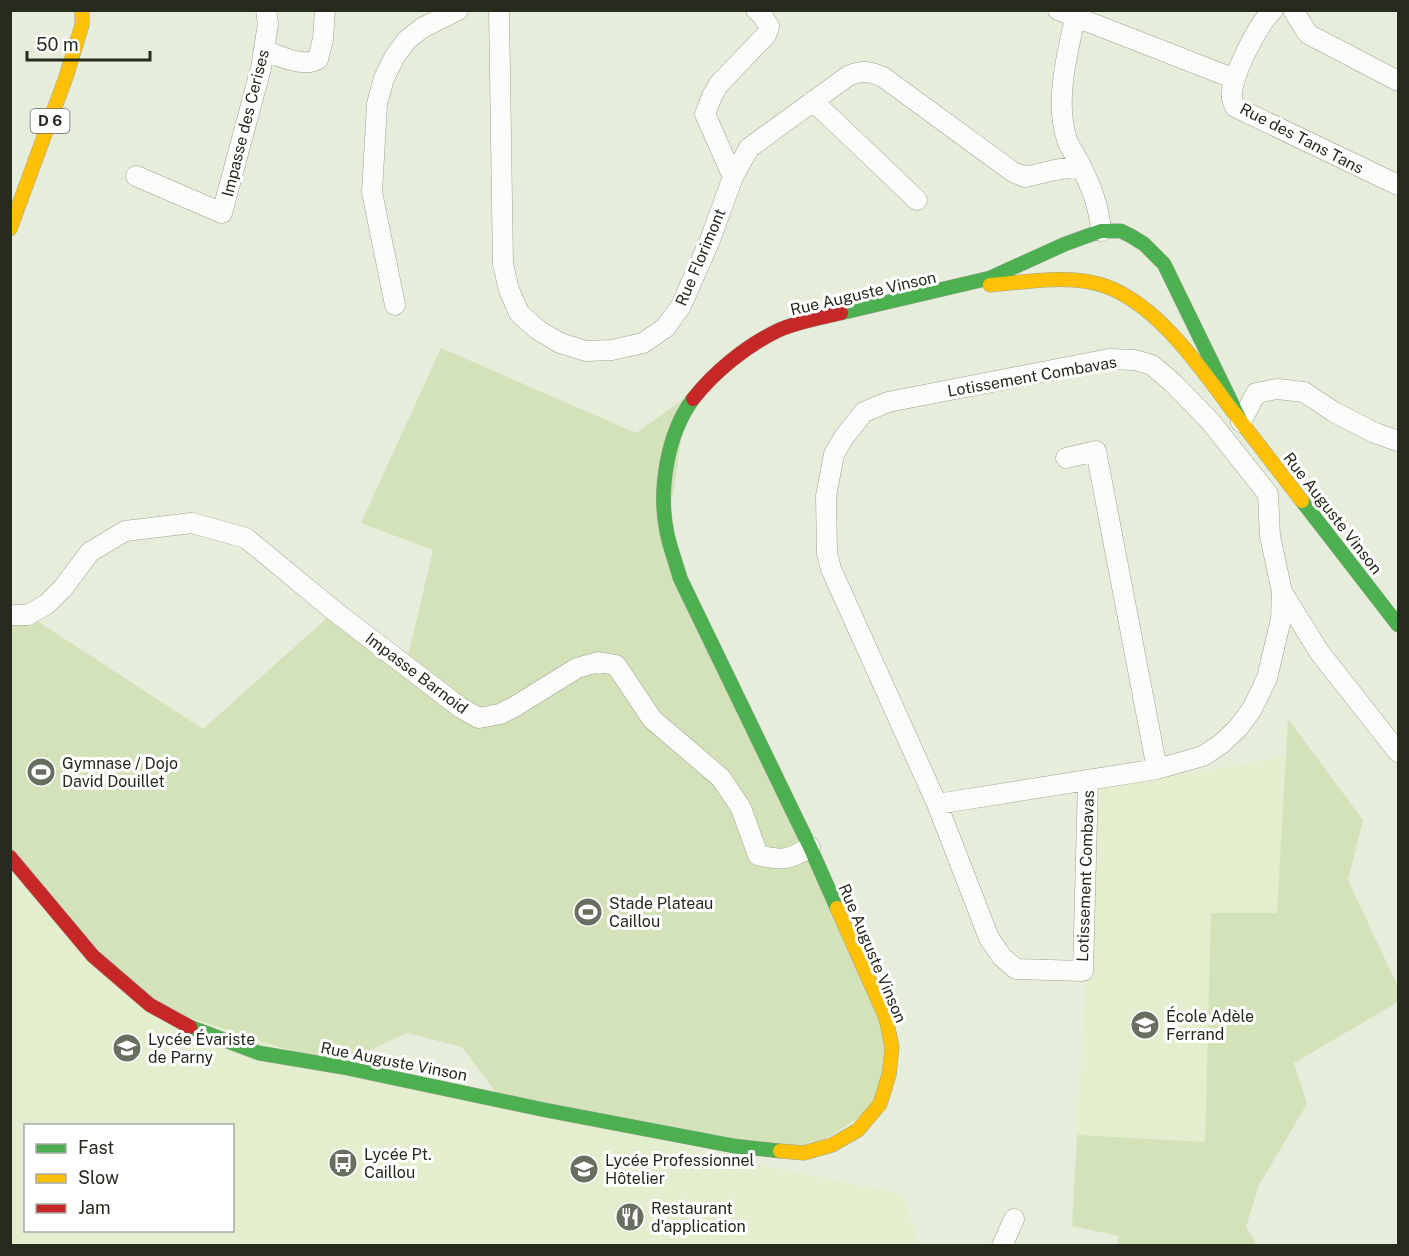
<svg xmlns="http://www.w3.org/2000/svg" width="1409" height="1256" viewBox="0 0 1409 1256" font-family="'Public Sans',sans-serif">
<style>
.built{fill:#e3eece;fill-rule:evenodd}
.green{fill:#d4e2ba}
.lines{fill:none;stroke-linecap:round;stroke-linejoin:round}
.street-casing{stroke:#9da293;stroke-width:21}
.fast-casing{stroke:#9da293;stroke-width:15}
.slow-casing{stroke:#9da293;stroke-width:15}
.jam-casing{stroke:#9da293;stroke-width:15}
.street{stroke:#fbfcf9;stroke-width:20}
.fast{stroke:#4caf50;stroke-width:14}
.slow{stroke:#ffc107;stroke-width:14}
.jam{stroke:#c62828;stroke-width:14}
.labels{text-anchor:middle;stroke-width:6;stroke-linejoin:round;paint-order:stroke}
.shield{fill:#fff;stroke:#676b62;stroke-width:1.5}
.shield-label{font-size:15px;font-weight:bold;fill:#262b1e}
.street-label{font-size:16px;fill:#262b1e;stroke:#fff}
.poi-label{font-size:16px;fill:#262b1e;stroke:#fff;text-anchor:start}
</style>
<rect width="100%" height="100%" fill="#e6edda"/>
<path class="built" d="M1286 757 1277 914 1211 913 1205 1142 1077 1135 1096 789Z
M10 857 150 1005 732 1159 902 1194 916 1234 913 1245H11ZM26 1126H232V1230H26Z"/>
<path class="green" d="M441 348 636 433 705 384 686 409 667 532 886 1018 880 1104 804 1153 501 1099 462 1047 407 1033 353 1058 342 1067 150 1005 11 857 10 615H28L203 729 327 618 333 610 406 665 433 550 361 523Z
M1288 719 1363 820 1348 880 1398 987V1002L1294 1063 1307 1104 1259 1185 1246 1227 1257 1245H1117L1119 1236 1072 1226 1077 1135 1205 1142 1211 913H1277Z"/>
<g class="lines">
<g class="street-casing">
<path id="street" d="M499 10 503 264 509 290 519 313 538 330 560 343 586 351 612 350 643 343 665 328 681 306 710 240 733 177 749 148 848 76C861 70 870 71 883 77L1013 172 1025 177 1055 170 1081 166
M1058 10 1235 79
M1077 10C1068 50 1054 100 1067 140 1070 148 1076 156 1080 164 1091 186 1099 206 1101 231
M1273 10C1259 22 1229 80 1232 98 1232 101 1234 104 1235 107L1398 185
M1293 10 1308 34 1398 81
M264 50C278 56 305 68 318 59L323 39 325 10
M813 101 917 200
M136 176 222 213 261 68 268 24 266 10
M733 177 705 114 712 96 719 84 766 35 769 26 761 14 756 10
M395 305 372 192 377 104 384 78 395 56 407 40 422 28 458 10
M1241 422 1256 393 1277 389 1304 392 1334 412 1375 433 1398 441
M1066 458 1096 451 1157 769
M1282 592 1320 653 1398 752
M10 615H28L47 604 63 588 90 552 125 531 192 523 246 538 333 610 461 708 479 718 500 714 514 707 577 668 598 662 616 665 652 719 721 778 741 808 758 855C780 861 790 860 810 847
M937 804 1157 769 1203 756 1221 744 1238 728 1252 709 1267 678 1281 619 1282 592 1270 536 1268 494 1210 421 1174 384 1152 365 1135 360 1109 359 888 402 864 412 844 437 834 454 826 496 827 553 831 569 937 804 989 938 1002 957 1016 969 1083 971 1088 781
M1002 1246 1014 1219"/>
</g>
<g class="fast-casing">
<path id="fast" d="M841 313 990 278 1065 244 1101 231H1121L1131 236 1144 244 1164 264 1241 422
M693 399C667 434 658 491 667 533 670 548 676 563 680 578L810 847 837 908
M1302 501 1398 625
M190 1027 259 1053 342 1067 545 1110 734 1146 780 1151"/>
</g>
<g class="slow-casing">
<path id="slow" d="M10 229 66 77 82 25V10
M990 285C1027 282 1072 273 1108 287 1161 308 1202 370 1235 414 1257 443 1280 472 1302 501
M780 1151 804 1153 832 1145 858 1130 880 1104 889 1075 892 1047 886 1018 837 908"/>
</g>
<g class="jam-casing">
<path id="jam" d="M693 399C714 372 746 346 777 331 793 323 823 317 841 313
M10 857 93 956 150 1005 190 1027"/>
</g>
<use href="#street" class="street"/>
<use href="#fast" class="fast"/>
<use href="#slow" class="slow"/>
<use href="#jam" class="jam"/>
</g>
<defs>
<g id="stadium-disc" transform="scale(1.5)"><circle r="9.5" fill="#696f60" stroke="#fff"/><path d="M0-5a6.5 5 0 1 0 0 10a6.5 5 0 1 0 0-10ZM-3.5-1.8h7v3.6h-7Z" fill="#fff"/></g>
<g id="school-disc" transform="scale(1.5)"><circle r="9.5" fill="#696f60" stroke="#fff"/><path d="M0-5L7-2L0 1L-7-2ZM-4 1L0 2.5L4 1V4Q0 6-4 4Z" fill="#fff"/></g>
<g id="bus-disc" transform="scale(1.5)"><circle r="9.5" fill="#696f60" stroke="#fff"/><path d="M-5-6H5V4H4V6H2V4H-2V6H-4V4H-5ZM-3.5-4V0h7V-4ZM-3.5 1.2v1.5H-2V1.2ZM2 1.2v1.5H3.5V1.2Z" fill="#fff"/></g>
<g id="restaurant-disc" transform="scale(1.5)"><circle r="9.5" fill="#696f60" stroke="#fff"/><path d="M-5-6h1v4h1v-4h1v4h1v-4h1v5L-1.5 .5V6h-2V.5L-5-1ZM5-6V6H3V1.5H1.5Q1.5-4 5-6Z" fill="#fff"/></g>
</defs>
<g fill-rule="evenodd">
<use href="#stadium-disc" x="41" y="772"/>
<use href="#stadium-disc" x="588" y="912"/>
<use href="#school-disc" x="1145" y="1025"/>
<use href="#school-disc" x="127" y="1048"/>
<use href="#bus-disc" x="343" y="1163"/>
<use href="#school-disc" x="584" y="1169"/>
<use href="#restaurant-disc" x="630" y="1217"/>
</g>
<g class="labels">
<rect class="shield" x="30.5" y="109" width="39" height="24" rx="4.5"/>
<g class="shield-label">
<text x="50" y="126">D 6</text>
</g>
<g class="street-label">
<text transform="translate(245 123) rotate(-76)" y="6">Impasse des Cerises</text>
<text transform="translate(1302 138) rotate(27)" y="6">Rue des Tans Tans</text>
<text transform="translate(700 257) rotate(-67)" y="6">Rue Florimont</text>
<text transform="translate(863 293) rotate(-13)" y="6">Rue Auguste Vinson</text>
<text transform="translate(1032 376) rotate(-10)" y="6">Lotissement Combavas</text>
<text transform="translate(1333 513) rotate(52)" y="6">Rue Auguste Vinson</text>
<text transform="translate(417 673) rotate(37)" y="6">Impasse Barnoid</text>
<text transform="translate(1085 876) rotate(-88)" y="6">Lotissement Combavas</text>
<text transform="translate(873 953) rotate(67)" y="6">Rue Auguste Vinson</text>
<text transform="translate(394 1061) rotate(11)" y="6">Rue Auguste Vinson</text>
</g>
<g class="poi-label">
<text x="62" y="769">Gymnase / Dojo<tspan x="62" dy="18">David Douillet</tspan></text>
<text x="609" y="909">Stade Plateau<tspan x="609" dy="18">Caillou</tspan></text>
<text x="1166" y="1022">École Adèle<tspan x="1166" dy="18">Ferrand</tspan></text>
<text x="148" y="1045">Lycée Évariste<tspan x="148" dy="18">de Parny</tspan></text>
<text x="364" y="1160">Lycée Pt.<tspan x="364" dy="18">Caillou</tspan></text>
<text x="605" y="1166">Lycée Professionnel<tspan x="605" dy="18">Hôtelier</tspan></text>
<text x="651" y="1214">Restaurant<tspan x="651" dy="18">d'application</tspan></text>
</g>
</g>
<rect width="1409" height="1256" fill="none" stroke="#262b1e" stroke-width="24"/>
<rect x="24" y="1124" width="210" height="108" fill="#ffffff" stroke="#a8aaa5" stroke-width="1.5"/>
<rect x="36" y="1144" width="30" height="9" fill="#4caf50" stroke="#a8aaa5" stroke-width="1.5"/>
<text x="78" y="1154" font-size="18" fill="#262b1e">Fast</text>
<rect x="36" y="1174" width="30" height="9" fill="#ffc107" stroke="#a8aaa5" stroke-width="1.5"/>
<text x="78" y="1184" font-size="18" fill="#262b1e">Slow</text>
<rect x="36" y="1204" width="30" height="9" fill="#c62828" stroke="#a8aaa5" stroke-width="1.5"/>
<text x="78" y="1214" font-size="18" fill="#262b1e">Jam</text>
<path d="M27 51v9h123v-9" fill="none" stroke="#262b1e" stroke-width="3"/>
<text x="36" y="51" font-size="18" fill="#262b1e" stroke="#ffffff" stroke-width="4.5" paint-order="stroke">50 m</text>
</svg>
